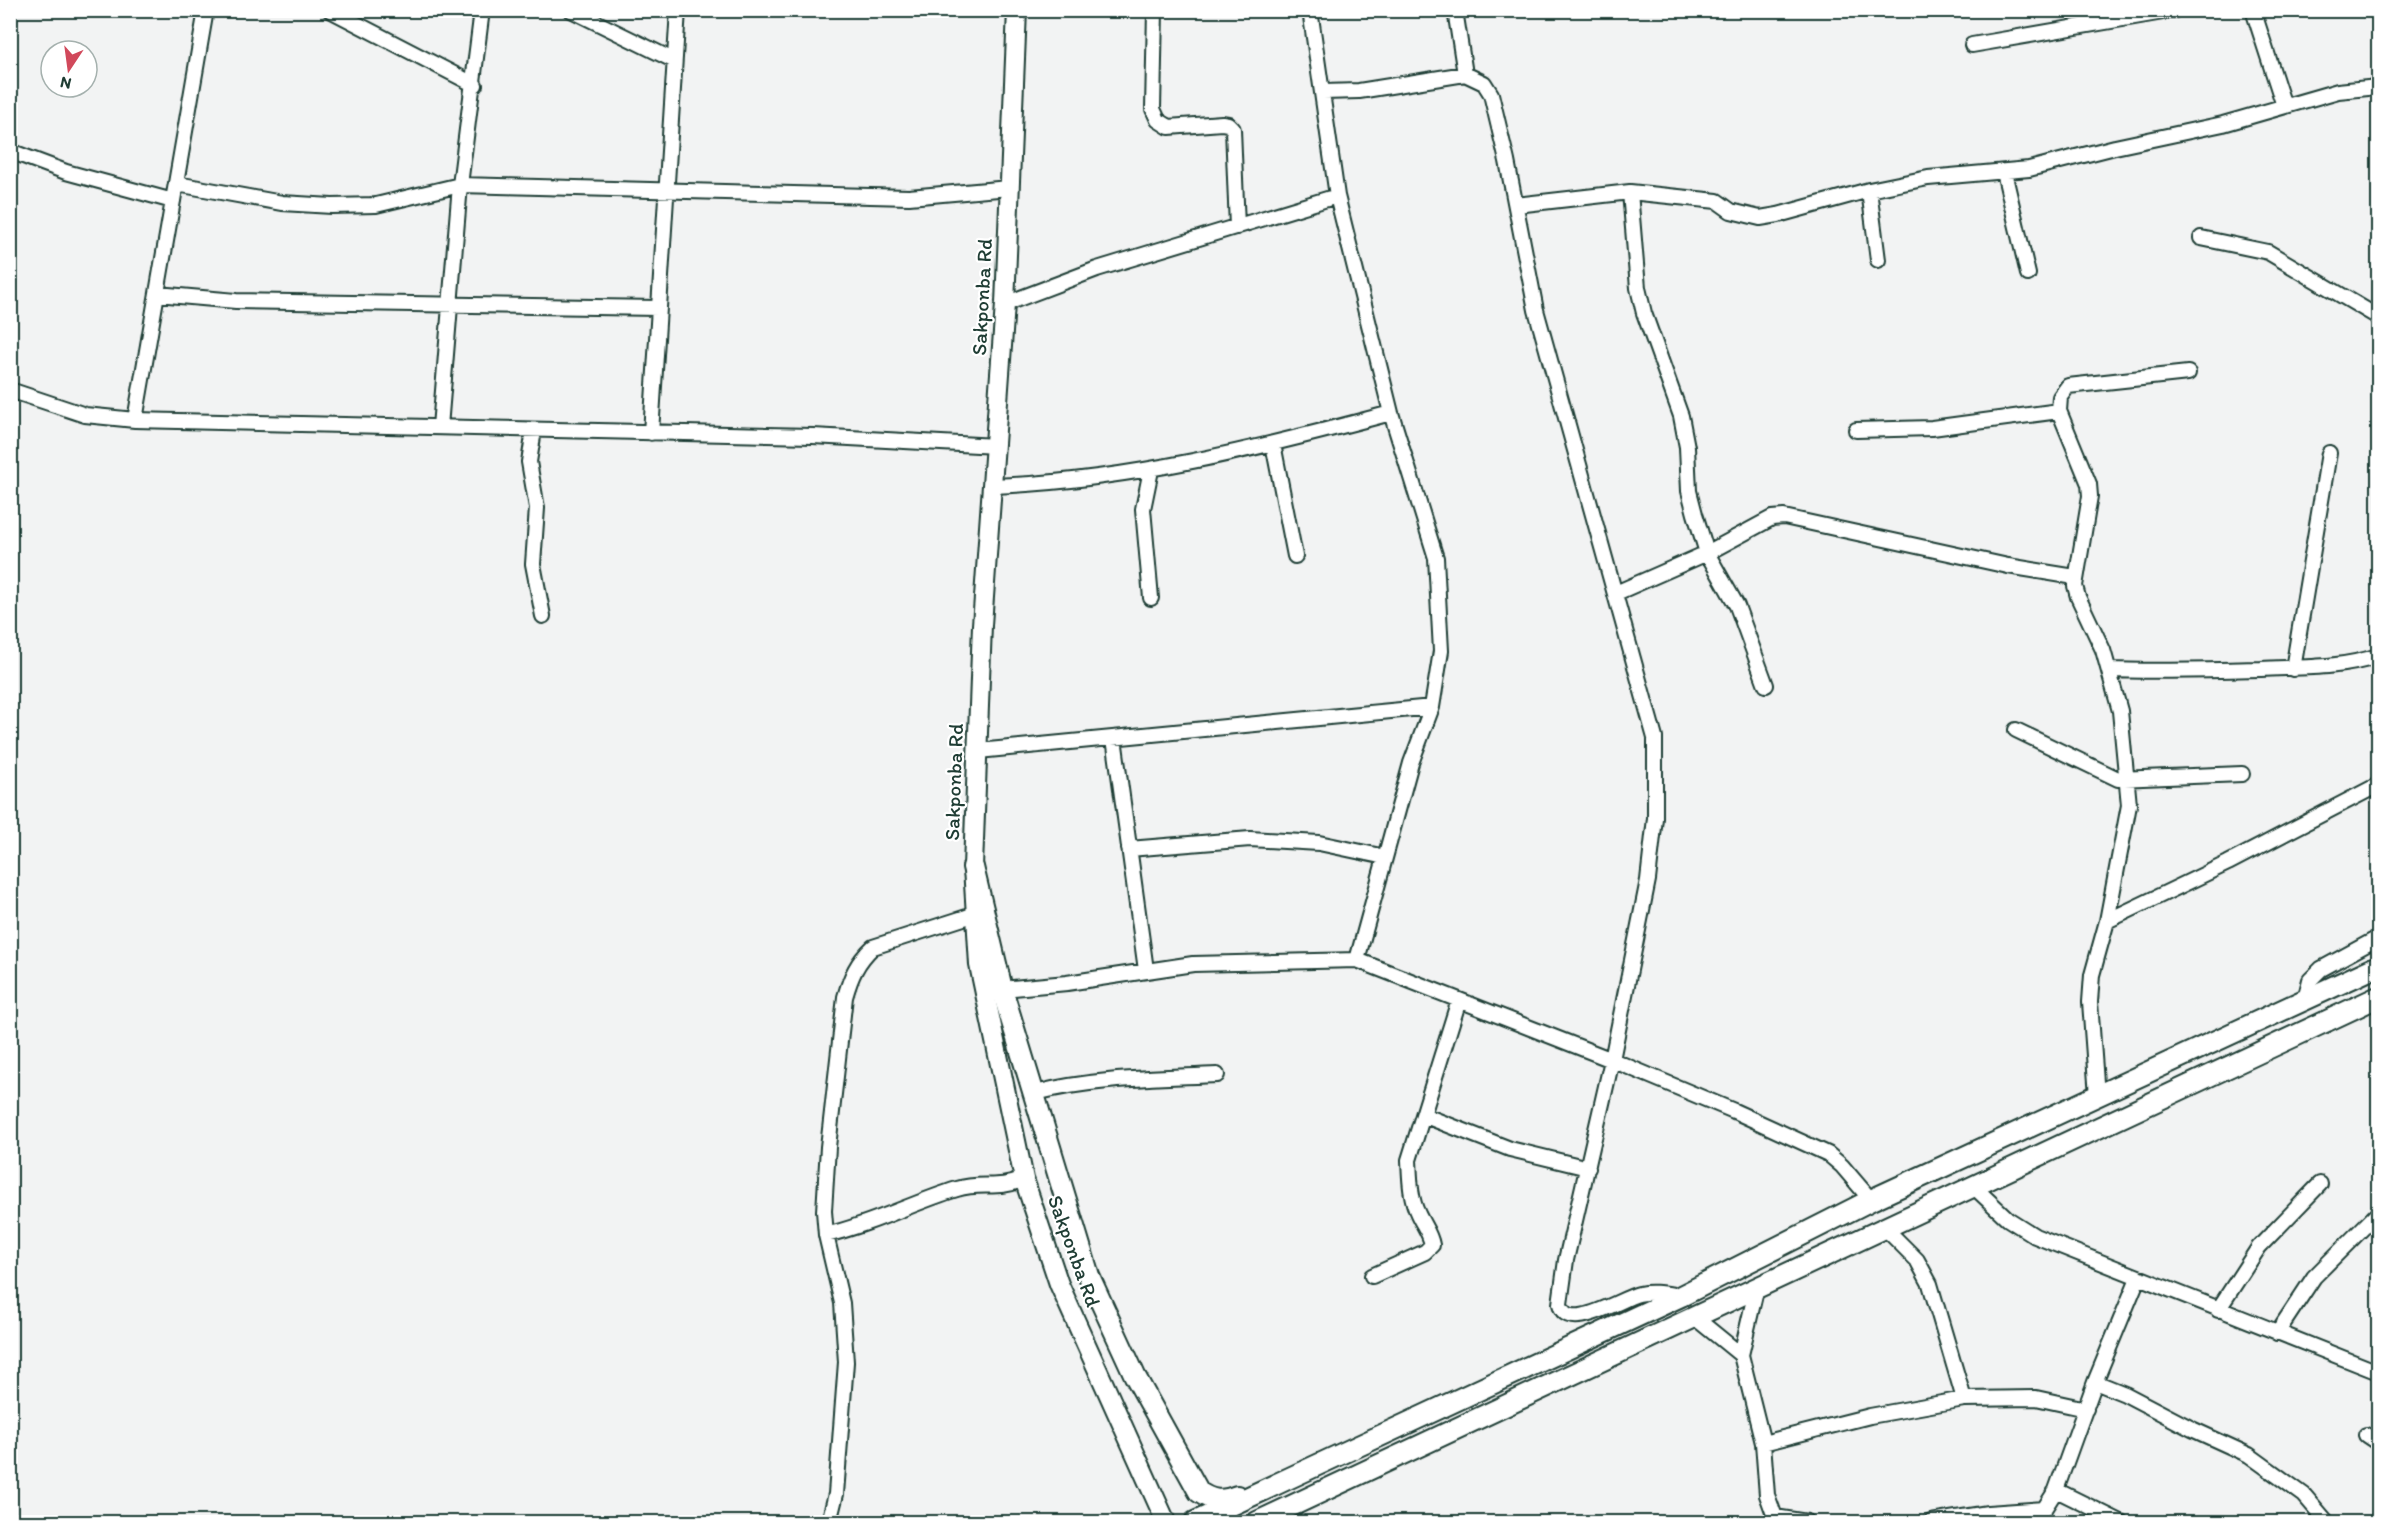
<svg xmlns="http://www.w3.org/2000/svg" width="2389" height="1533" viewBox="0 0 2389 1533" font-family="Itim,sans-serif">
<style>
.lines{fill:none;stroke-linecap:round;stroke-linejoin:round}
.minor-casing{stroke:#1f3d34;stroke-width:18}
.major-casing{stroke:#1f3d34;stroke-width:22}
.highway-casing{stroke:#1f3d34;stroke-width:24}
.minor{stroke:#fff;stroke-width:14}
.major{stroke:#fff;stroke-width:18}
.highway{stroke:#fff;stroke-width:20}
.labels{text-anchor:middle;stroke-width:4.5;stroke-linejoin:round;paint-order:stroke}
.street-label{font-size:21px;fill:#1f3d34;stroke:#fff}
</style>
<rect width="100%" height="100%" fill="#f2f3f3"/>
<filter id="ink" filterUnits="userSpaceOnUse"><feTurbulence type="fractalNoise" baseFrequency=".0167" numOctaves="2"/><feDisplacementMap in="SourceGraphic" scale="12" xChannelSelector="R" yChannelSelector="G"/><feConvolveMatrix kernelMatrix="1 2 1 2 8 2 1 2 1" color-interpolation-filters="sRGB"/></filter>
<g filter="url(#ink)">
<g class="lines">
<g class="minor-casing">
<path id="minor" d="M330 10 475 85
M571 10 673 60
M1155 10 1153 109 1158 120 1169 127 1222 123 1228 124 1233 129 1237 227
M1310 10 1337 196 1391 413 1436 558 1441 651 1432 707 1411 763 1357 960
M1455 10 1465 74
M2253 10 2284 106
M1972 45 2175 10
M1323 92 1359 91 1465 74 1484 83 1491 94 1507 161 1536 310 1655 738V818L1648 880 1612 1060 1566 1260 1560 1304C1567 1335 1621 1298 1639 1294 1653 1291 1666 1294 1681 1296
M10 151 66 172 173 201
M2004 172 2028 274
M177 184 282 203 332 206 376 205 460 185 909 197 1009 188
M1869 190 1878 260
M1630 192 1638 288 1644 313 1681 416 1687 447 1689 491 1695 514 1707 553 1737 606 1766 685
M1516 205 1630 192 1717 201 1731 211 1760 218 1778 215 1869 190 1928 178 2029 169 2115 147 2223 124 2338 91 2378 87
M2201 238 2268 252 2378 317
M157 294 236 301 658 308
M1005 304 1097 269 1337 196
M10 390 85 415 135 420 813 436 996 446
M2059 411 2060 397 2068 386 2188 373
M135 420 206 10
M440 427 460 185 482 10
M534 430 529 462 537 508 533 564 543 616
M1856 430 1932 428 2059 411 2089 484 2090 496 2075 586 2078 597 2103 650 2120 711 2129 805 2107 921 2092 975 2090 1002 2097 1096
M651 433 678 10
M1273 444 1295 556
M993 486C1129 481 1260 448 1391 413
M1616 593 1707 553 1772 518 1784 517 2008 566 2075 577
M1151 598 1143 509 1151 470
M2293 669 2329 453
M2109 670C2160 672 2210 670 2261 669 2301 667 2339 669 2378 656
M2016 730 2118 779 2242 774
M1114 738 1146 970
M978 751 1432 707
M1129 849 1250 839 1319 843 1385 857
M2107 921 2228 863 2378 785
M1002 989 1067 983 1193 964 1357 960 1612 1060 1734 1111 1828 1154 1842 1166 1871 1200
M2305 1000 2310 980 2321 969 2378 938
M1035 1093C1095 1078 1156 1078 1217 1075
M1423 1115 1510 1149 1588 1168
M1972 1185 2008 1219 2035 1236 2378 1372
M1884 1227 1917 1260 1930 1284 1964 1399
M826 1235C873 1224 912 1203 957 1189 982 1181 996 1191 1024 1179
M1372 1276 1425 1252 1432 1245C1430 1233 1423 1225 1418 1214 1410 1198 1410 1178 1409 1160L1459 1000
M1757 1286 1741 1355 1763 1443 1767 1495 1775 1517 1807 1522
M2218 1310 2259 1247 2320 1184
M1693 1316 1741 1355
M2277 1333 2314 1277 2378 1213
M2095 1382 2138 1278
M2366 1435 2378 1443
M1763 1443 1870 1416 1964 1399 2036 1398 2086 1409
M2056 1490 2121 1522
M829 1522 836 1494 846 1362 842 1303 826 1235 824 1211 828 1147 845 997C851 976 857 962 873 947L976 914
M1931 1522 1988 1513 2044 1509 2056 1490 2095 1382 2125 1394 2192 1429 2249 1455 2304 1495 2327 1522"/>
</g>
<g class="major-casing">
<path id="major" d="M1017 10 1005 304 982 625 973 867 979 965 1024 1179 1059 1284 1166 1522"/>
</g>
<g class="highway-casing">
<path id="highway" d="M973 867 1002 989 1089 1276 1135 1376 1199 1492C1212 1501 1222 1502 1237 1496
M1195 1522 1681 1296 1871 1200 2378 966
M1257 1522 2378 997"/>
</g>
<use href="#minor" class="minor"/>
<use href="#major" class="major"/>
<use href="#highway" class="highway"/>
</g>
</g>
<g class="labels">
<g class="street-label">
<text transform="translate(982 297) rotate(-87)" y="7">Sakponba Rd</text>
<text transform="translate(954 782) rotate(-88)" y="7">Sakponba Rd</text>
<text transform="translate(1074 1251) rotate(70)" y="7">Sakponba Rd</text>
</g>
</g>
<rect width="2389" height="1533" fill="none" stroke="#fff" stroke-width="36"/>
<rect x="18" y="18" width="2353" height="1497" fill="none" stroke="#1f3d34" stroke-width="2" filter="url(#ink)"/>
<g transform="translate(69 69) rotate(193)"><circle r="28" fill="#ffffff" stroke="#a5b1ae" stroke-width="1.5"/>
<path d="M0-4.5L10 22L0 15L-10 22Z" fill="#d1495b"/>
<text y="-9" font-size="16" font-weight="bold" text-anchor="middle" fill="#1f3d34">N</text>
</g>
</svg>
